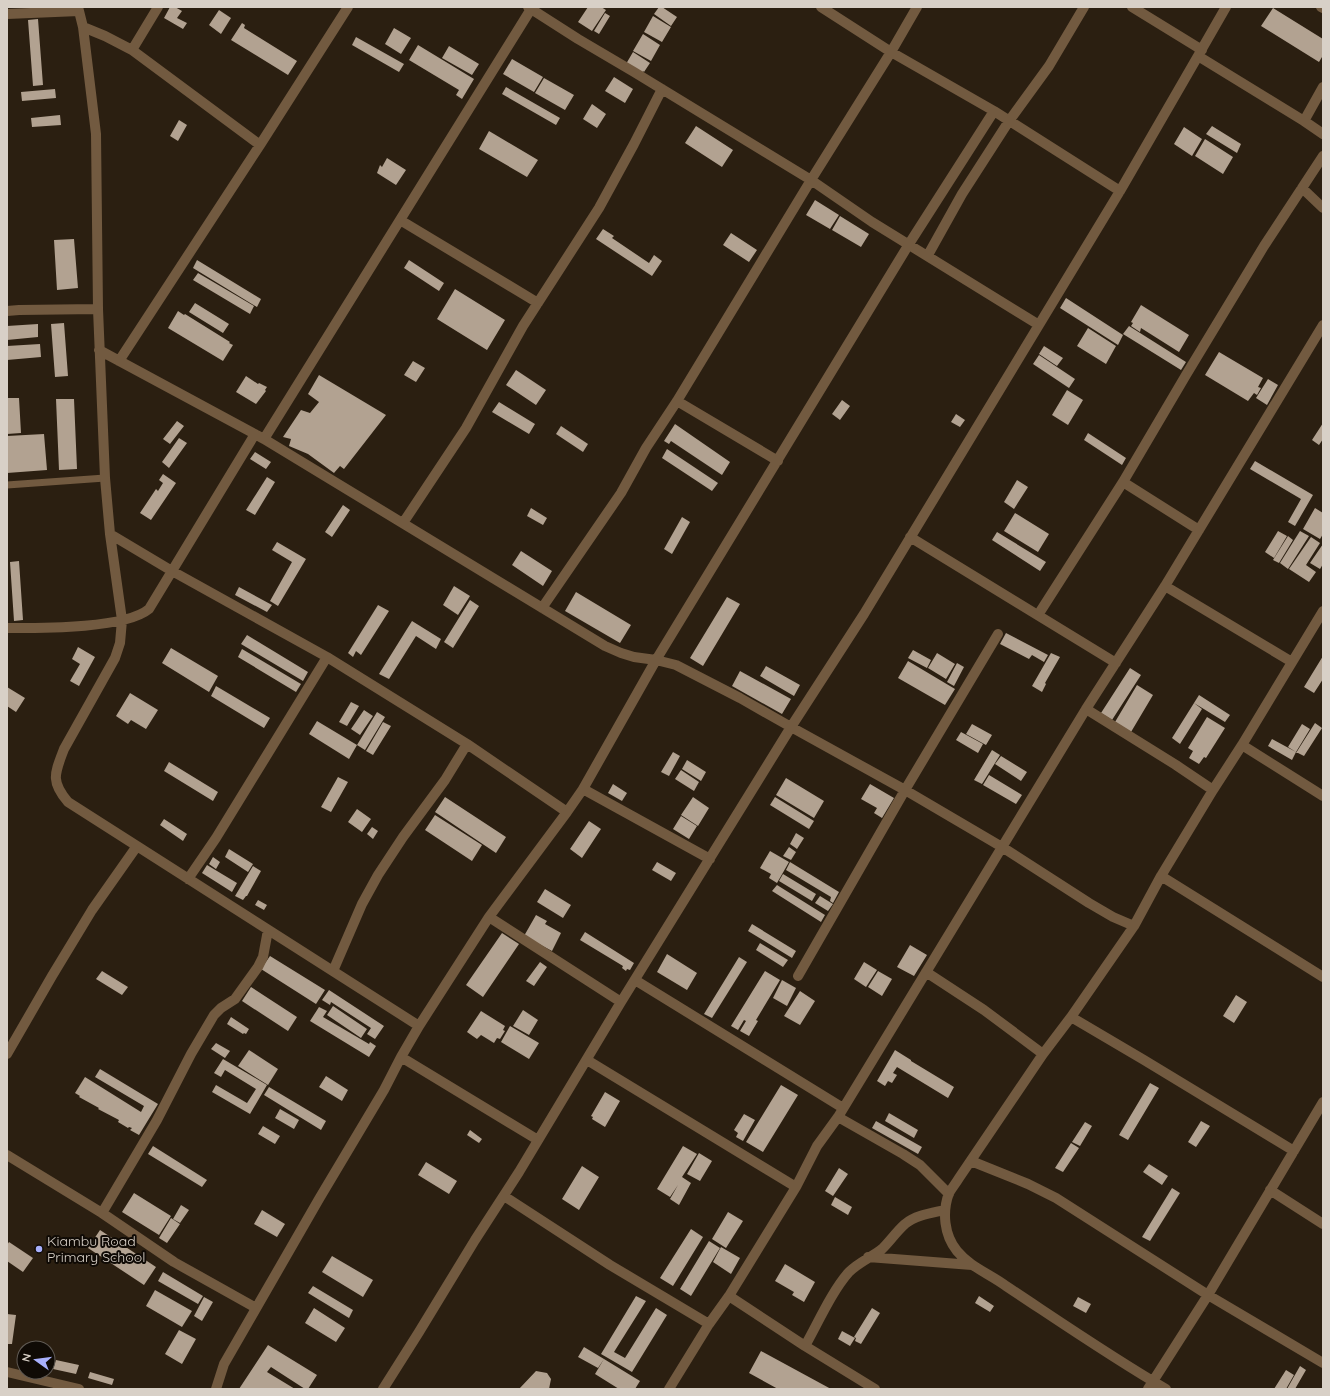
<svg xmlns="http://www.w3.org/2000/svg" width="1330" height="1396" viewBox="0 0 1330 1396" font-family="Quicksand,sans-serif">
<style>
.building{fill:#b2a291}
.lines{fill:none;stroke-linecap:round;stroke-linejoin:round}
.service{stroke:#725a40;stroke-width:7}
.minor{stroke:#725a40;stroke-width:10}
.poi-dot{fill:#a8b0fc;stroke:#0f0a05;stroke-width:1.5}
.labels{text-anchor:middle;stroke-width:4;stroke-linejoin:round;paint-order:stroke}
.poi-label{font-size:14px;fill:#d8d0c7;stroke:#0f0a05;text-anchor:start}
</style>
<rect width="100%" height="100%" fill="#2b1f11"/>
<path class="building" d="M170 7H175L182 11 177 18 187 23 183 29 164 18Z
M588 7H601L606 10 592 31 578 22Z
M659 7H662L677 17 671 26 654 14Z
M1273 8 1323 39V57H1322L1319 62 1261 26Z
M219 10 231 18 221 34 209 25Z
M605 13 610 16 599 34 594 31Z
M653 16 671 27 662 42 644 32Z
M38 19 43 85 33 86 28 20Z
M242 23 245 25 244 28 297 61 288 75 231 40Z
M394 28 411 38 401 54 385 44Z
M643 34 660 45 651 61 633 51Z
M356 37 404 64 399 72 352 45Z
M418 45 474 79 462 99 456 95 459 90 409 60Z
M449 46 479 64 472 75 442 58Z
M633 52 650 63 644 72 643 71 642 74 626 64Z
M512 59 543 77 534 92 503 74Z
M614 77 633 89 625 103 605 91Z
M544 78 574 95 565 110 535 93Z
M506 87 560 118 556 125 502 94Z
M55 89 56 98 22 101 21 92Z
M592 104 606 114 597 128 583 119Z
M60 115 61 125 32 127 31 118Z
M179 120 187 125 178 141 170 136Z
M696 126 733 150 722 167 685 143Z
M1212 126 1241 144 1237 153 1206 134Z
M1184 127 1202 139 1192 156 1174 144Z
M489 131 538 160 527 177 479 149Z
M1205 139 1233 157 1223 174 1195 156Z
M387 158 406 170 396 185 377 173 380 165 382 167Z
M815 200 839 215 830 229 806 215Z
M840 216 869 234 861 247 832 230Z
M603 229 614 236 612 238 649 263 654 255 662 261 652 276 596 239Z
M731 233 757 250 749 262 723 245Z
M74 239 78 288 57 290 54 240Z
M197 260 261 299 257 307 193 268Z
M409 260 444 283 439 291 404 268Z
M198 273 254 306 250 314 193 280Z
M455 289 505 320 487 350 437 319Z
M1066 298 1123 335 1118 345 1060 308Z
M195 303 229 324 223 333 189 312Z
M1141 305 1189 335 1179 352 1141 328 1140 332 1131 326 1133 323 1131 322Z
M178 311 184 315 185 314 230 342 229 343 233 345 223 361 168 328Z
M64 323 68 376 55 377 51 324Z
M38 324V337L7 340V326Z
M1129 326 1186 362 1181 370 1123 334Z
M1088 328 1116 346 1106 364 1077 346Z
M40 344 41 357 7 360V346Z
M1044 346 1063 358 1057 366 1039 354Z
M1219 352 1263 378 1258 387 1261 388 1257 395 1254 393 1248 401 1205 375Z
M1039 355 1075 379 1069 388 1033 364Z
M413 361 425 368 416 382 404 375Z
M516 370 546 390 536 405 506 385Z
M319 375 386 415 344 469 340 466 334 473 308 454 289 446 291 439 283 437 301 410 310 413 319 402 308 394Z
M246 376 258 384 259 383 267 387 265 390 266 391 256 404 236 392Z
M1268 379 1278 385 1267 405 1256 398Z
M1067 390 1083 400 1068 425 1052 415Z
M7 398H19L21 433 7 434Z
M56 399H74L77 469 59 470Z
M842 400 850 406 840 420 832 414Z
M499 402 535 424 529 434 492 412Z
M956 414 965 420 960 427 951 422Z
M177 421 184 426 170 444 163 439Z
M1323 423V439L1319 445 1312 440Z
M675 424 730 462 722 475 671 441 669 444 664 441Z
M561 426 588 444 583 452 556 434Z
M1088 433 1126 458 1122 465 1084 440Z
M44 434 47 470 7 473V436Z
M179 438 187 443 169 468 162 462Z
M667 449 718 483 712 491 662 458Z
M255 452 271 462 266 469 250 459Z
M1255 461 1313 495 1295 526 1288 522 1301 499 1250 469Z
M163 474 176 483 151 520 140 513 156 489 158 491 163 483 159 480Z
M267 477 275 482 255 515 246 510Z
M1017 480 1028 487 1014 509 1004 502Z
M343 505 350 510 332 537 325 532Z
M531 508 547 518 543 525 527 516Z
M1315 508 1323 513V534L1320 539 1303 529Z
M1015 513 1049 534 1038 552 1004 531Z
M682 517 690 522 672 554 664 549Z
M1278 531 1287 536 1274 558 1265 552Z
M1300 531 1309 536 1288 569 1280 563Z
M997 532 1046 562 1040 571 992 540Z
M1288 536 1293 540 1279 563 1273 560Z
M1311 537 1320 543 1306 565 1316 572 1309 582 1289 569Z
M277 542 306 559 278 606 270 601 292 562 272 550Z
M1323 544V564L1320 569 1310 563Z
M521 551 552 571 543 586 512 565Z
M19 561 23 620 14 621 10 562Z
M454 586 470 596 458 615 443 605Z
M239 587 272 605 267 612 235 595Z
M576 592 631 625 620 643 565 611Z
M727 597 740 604 703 666 690 658Z
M470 600 479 606 453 648 444 642Z
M378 605 389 611 361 655 356 651 353 657 348 653Z
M412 621 441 639 436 649 416 636 389 679 379 674Z
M1006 633 1048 655 1044 662 1032 655 1029 659 1000 644Z
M247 635 308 672 303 681 241 644Z
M78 647 95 657 79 686 70 681 80 664 72 659Z
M171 648 218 676 209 692 162 663Z
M242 649 301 684 296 692 238 657Z
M913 650 931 660 927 668 908 658Z
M937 653 955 664 946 679 928 668Z
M1051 653 1060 657 1045 683 1046 684 1042 692 1032 686Z
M1323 656V679L1314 693 1304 687Z
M908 661 955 689 945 705 898 678Z
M957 663 964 667 954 686 947 682Z
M766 666 800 685 794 696 760 676Z
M1130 668 1141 675 1112 720 1101 713Z
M740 671 791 699 782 714 732 686Z
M1137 685 1153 695 1131 732 1115 722Z
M216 686 270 718 264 728 211 696Z
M7 687 25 698 16 712 7 706Z
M130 693 158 710 146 729 131 720 128 724 116 716Z
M1199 695 1230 715 1225 722 1194 703Z
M351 702 359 706 347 726 339 722Z
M1194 703 1202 709 1180 744 1172 738Z
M364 710 373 716 360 735 351 729Z
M377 712 385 717 365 750 357 745Z
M1207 717 1225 728 1206 758 1204 757 1199 764 1189 758 1193 751 1188 748Z
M317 721 357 745 349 759 309 734Z
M383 722 391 726 373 755 366 751Z
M1315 723 1322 728 1304 756 1298 753H1296Z
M972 724 992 735 986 745 966 734Z
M1302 724 1310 729 1296 752 1288 747Z
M961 732 983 744 978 753 956 740Z
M1272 739 1296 752 1292 760 1268 746Z
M992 750 1000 755 982 784 974 780Z
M673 752 680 756 669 776 661 772Z
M1001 756 1027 772 1021 781 995 764Z
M687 760 706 772 701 781 682 769Z
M169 762 218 792 213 801 164 771Z
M681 770 699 782 694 791 675 779Z
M989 775 1022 795 1016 804 983 785Z
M338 777 348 782 331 812 321 807Z
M786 778 824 801 814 818 776 795Z
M613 784 627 793 622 801 608 793Z
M870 784 894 798 882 818 874 813 877 808 861 799Z
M445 797 506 837 496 853 435 812Z
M693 797 709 808 698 826 681 815Z
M775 797 814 821 809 829 770 805Z
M357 809 371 819 362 832 348 822Z
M435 815 482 845 472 861 425 830Z
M681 816 697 826 689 839 673 829Z
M164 819 187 834 183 841 160 825Z
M589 821 601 829 582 858 570 849Z
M372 827 378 831 373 839 367 834Z
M796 833 804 838 797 849 790 844Z
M789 847 796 852 791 860 783 856Z
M229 849 253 864 248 872 225 857Z
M770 851 789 862 777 883 769 878 771 874 760 868Z
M213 857 220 862 216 869 209 864Z
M657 862 676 873 671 881 652 870Z
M790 862 839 892 833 903 830 901 831 897 786 870Z
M207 865 237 883 232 892 202 873Z
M253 866 261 871 247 896H246L243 900 235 896Z
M783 874 816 894 812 901 779 881Z
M777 885 825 915 821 922 772 891Z
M545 889 571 905 563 918 537 902Z
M820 896 833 904 828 911 815 903Z
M258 900 267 905 264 910 255 905Z
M536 915 547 921 545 924 561 933 552 951 524 936Z
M752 924 796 951 792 958 748 931Z
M585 932 634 963 630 970 627 969 626 971 622 968 623 966 580 940Z
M502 933 519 944 483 997 466 985Z
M760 943 788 960 783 967 756 950Z
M910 945 927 955 914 976 897 967Z
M667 954 697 973 687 990 657 972Z
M270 956 325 990 316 1004 261 969Z
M739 957 747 962 712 1018 704 1014Z
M540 962 547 967 534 986 526 981Z
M864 962 877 970 866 987 854 979Z
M102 971 128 987 122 995 96 979Z
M765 971 780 980 756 1020 758 1021 749 1036 740 1031 746 1021 744 1020 738 1030 731 1026Z
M878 971 892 979 882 996 868 987Z
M782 980 796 988 787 1006 773 998Z
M251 987 297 1017 288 1031 242 1001Z
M329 990 384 1026 375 1039 367 1034 371 1028 331 1002 330 1005 322 1000Z
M800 991 815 1001 800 1025 784 1016Z
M1236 995 1247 1002 1234 1023 1223 1016Z
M333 1006 367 1029 361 1038 327 1015Z
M319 1007 327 1011 323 1017 369 1044 370 1042 376 1046 369 1057 310 1021Z
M523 1010 538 1020 529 1035 513 1026Z
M481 1011 505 1026 503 1030 505 1031 500 1039 497 1038 494 1043 481 1035 477 1039 467 1032Z
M231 1017 249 1029 246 1034 244 1033 243 1034 227 1024Z
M510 1026 539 1043 529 1059 501 1042Z
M216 1043 230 1051 225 1058 211 1049Z
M249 1050 278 1069 268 1085 238 1066Z
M895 1050 911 1060V1061L954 1087 948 1098 897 1067 893 1073 897 1075 892 1083 888 1081 885 1086 877 1081Z
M223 1059 267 1085 250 1114 212 1092 216 1085 247 1103 256 1089 225 1070 221 1077 214 1073Z
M100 1069 158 1104 139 1135 130 1130 132 1128 129 1127 128 1128 118 1122 119 1120 98 1109 99 1108 79 1097 80 1096 75 1093 85 1077 141 1112 144 1106 95 1077Z
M326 1076 348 1090 342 1101 319 1087Z
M1150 1083 1159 1088 1128 1140 1119 1135Z
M781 1085 798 1095 763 1152 746 1142Z
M269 1087 326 1121 321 1130 264 1095Z
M605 1092 620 1101 605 1127 592 1119 593 1117 591 1116Z
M280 1109 299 1120 294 1129 275 1118Z
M889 1113 918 1130 914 1138 885 1121Z
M744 1114 755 1120 743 1141 736 1137 738 1133 734 1130Z
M876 1121 922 1147 918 1154 872 1128Z
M1201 1121 1210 1126 1196 1147 1188 1142Z
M1085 1122 1092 1126 1080 1146 1072 1142Z
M263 1126 280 1136 275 1144 258 1134Z
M470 1130 482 1139 479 1143 467 1135Z
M1071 1143 1079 1148 1063 1172 1055 1168Z
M153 1146 207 1180 202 1187 148 1154Z
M683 1146 697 1154 682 1177 691 1183 679 1205 670 1199 678 1185 670 1197 657 1189Z
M699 1153 712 1161 700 1181 687 1174Z
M426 1162 457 1181 449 1194 418 1175Z
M1149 1164 1168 1176 1162 1185 1143 1172Z
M582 1166 599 1177 579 1210 562 1199Z
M839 1168 848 1174 833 1196 825 1191Z
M1172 1188 1180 1193 1150 1241 1142 1237Z
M134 1193 171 1216 159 1235 122 1212Z
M835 1197 852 1207 848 1215 831 1205Z
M181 1205 189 1210 180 1223 173 1219Z
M262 1210 285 1224 277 1237 254 1224Z
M728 1212 743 1221 726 1248 712 1239Z
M171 1218 180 1224 167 1243 159 1238Z
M691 1229 703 1237 673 1286 660 1278Z
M100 1230 156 1267 144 1285 88 1248Z
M709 1241 720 1248 691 1296 680 1289Z
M9 1242 33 1258 23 1272 7 1261V1245Z
M721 1247 740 1258 731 1274 713 1262Z
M332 1256 373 1280 363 1297 322 1272Z
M785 1264 815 1282 804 1302 792 1295 794 1292 775 1281Z
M163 1272 203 1296 198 1304 158 1281Z
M313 1286 353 1310 349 1318 308 1293Z
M155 1290 192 1311 182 1327 146 1306Z
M636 1296 646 1301 614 1352 625 1358 656 1308 667 1315 632 1372 601 1354Z
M979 1296 994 1306 990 1312 975 1303Z
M204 1297 213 1302 202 1321 194 1316Z
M1078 1297 1091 1304 1086 1313 1073 1306Z
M314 1308 345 1328 336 1342 305 1323Z
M872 1308 880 1313 861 1344 855 1341 856 1338 854 1337Z
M7 1314 16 1315 12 1344H7Z
M179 1330 196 1339 182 1364 165 1354Z
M842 1331 855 1338 850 1346 838 1339Z
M268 1345 317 1375 308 1389H305L271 1367 267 1372 295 1389H239Z
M584 1347 604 1359 598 1368 578 1357Z
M761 1351 831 1389H778L749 1373Z
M604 1359 640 1381 635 1389H619L595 1374Z
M56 1360 79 1365 76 1374 53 1369Z
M1300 1366 1306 1370 1295 1389H1287Z
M1286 1370 1294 1375 1286 1389H1274Z
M536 1371 547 1373 551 1379 549 1389H519Z
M90 1372 114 1379 112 1385 88 1378Z"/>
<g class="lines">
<path class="service" d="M7 485 105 478"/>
<path class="minor" d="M78 7 83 27 96 134 98 309 105 478 110 534 122 620 120 643 115 658 64 749C55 773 50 781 68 802L419 1026
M528 7 578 39 634 72 811 180 872 222 1039 325
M821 7 891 52 994 111 1120 191 1198 56 1304 121 1323 134
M1132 7 1202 50
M1321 7 1323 8
M7 14 79 11
M83 27 105 36 132 50 260 145 119 361
M132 50 158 7
M1199 54 1226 7
M1304 121 1323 87
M260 145 348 7
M1302 188 1323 208
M400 220 538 303
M928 255 962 194 1009 121 1049 66 1084 7
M7 311 19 310 98 309
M99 350 264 439 605 646 621 653 634 657 656 660 676 665 740 698 791 727 905 790 1002 847 1089 903 1113 917 1134 926
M677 401 778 461
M264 439 531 9
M1123 482 1199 530
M403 523 466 428 523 326 599 208 634 144 662 89
M110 534 172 571 327 657 467 744 567 812 489 917 419 1026 401 1057 384 1090 319 1199 224 1364 216 1389
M910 537 1116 663
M1165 586 1292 662
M542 608 621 493 646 448 677 401 811 180 891 52 917 7
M1038 615 1123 482 1186 375 1264 246 1323 156
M7 628C39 628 125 629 149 609L255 434
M1086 709 1176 765 1213 790
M1242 745 1323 796
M583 789 710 859
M567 812 583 789 656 660 909 244 994 111
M1161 876 1323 977
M188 879 216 838 327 657
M489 917 621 1002
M333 971 362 904 378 875 403 837 445 780 467 744
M926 972 984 1010 1043 1054
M798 976 905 790 998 634
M635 980 843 1108
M1071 1017 1144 1060 1294 1151
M7 1054 52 976 92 910 137 846
M401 1057 538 1140
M587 1060 796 1187
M838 1117 903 1154 920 1165 949 1194
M7 1155 102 1213 174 1262 256 1308
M971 1161 1028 1184 1056 1198 1208 1295 1323 1363
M1270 1190 1323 1224
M504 1196 610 1265 709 1324
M102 1213 157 1120 191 1054 214 1015 221 1008 235 999 258 967 263 957 268 930
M868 1257 972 1265
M729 1296 805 1346 875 1389
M805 1346C818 1323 832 1291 849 1272 859 1262 872 1257 882 1249 890 1241 897 1231 905 1224 916 1215 932 1213 945 1210
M7 1372 79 1389
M383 1389 419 1332 475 1240 519 1172 621 1002 791 727 864 614 1120 191
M669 1389 709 1324 729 1296 796 1187 817 1146 838 1117 1086 709 1165 586 1323 325
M1148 1389 1208 1295 1323 1102
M1166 1389C1111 1357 1059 1321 1006 1286 990 1274 970 1267 957 1251 944 1235 942 1212 949 1193 952 1188 956 1183 959 1178L1043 1054 1071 1017 1134 926 1161 876 1213 790 1242 745 1323 611"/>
</g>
<circle class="poi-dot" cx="39" cy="1249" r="4"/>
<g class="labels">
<g class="poi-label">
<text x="47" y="1246">Kiambu Road<tspan x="47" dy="16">Primary School</tspan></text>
</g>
</g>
<rect width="1330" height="1396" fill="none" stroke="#d8d0c7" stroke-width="16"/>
<g transform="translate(36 1360) rotate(284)"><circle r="19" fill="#0f0a05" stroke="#5f5953"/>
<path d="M0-3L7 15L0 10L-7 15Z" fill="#a8b0fc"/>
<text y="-6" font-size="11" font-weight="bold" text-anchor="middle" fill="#d8d0c7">N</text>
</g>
</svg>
